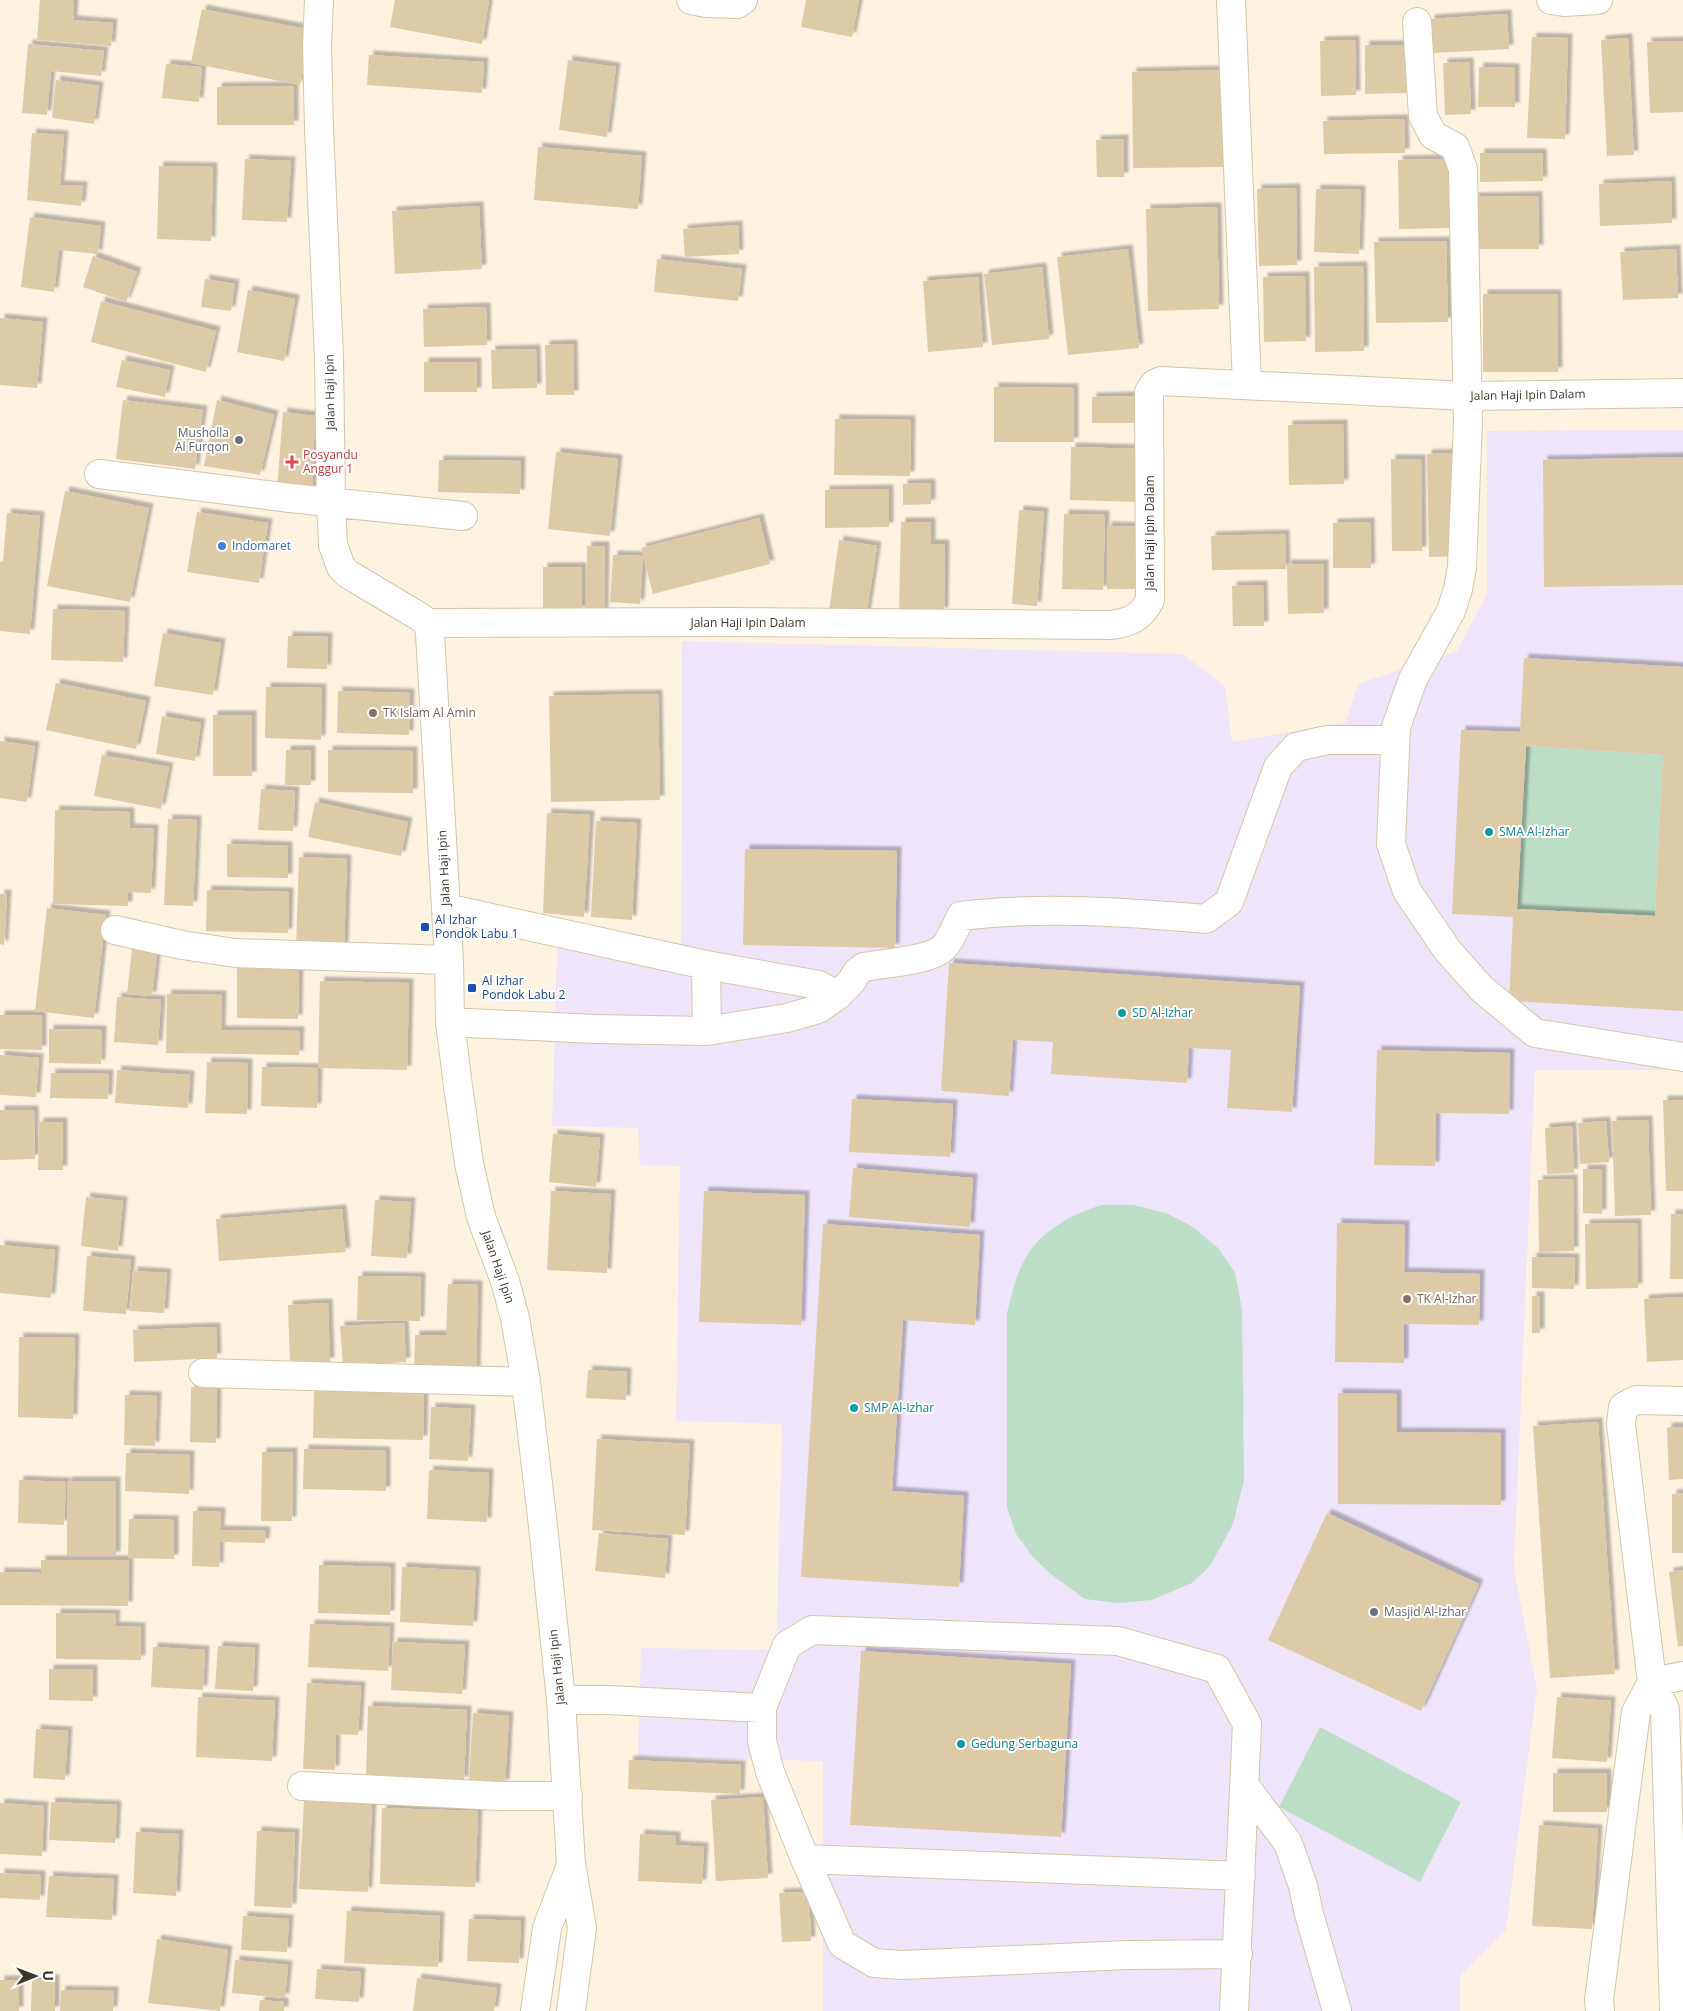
<svg xmlns="http://www.w3.org/2000/svg" width="1683" height="2011" viewBox="0 0 1683 2011" font-family="'Open Sans',sans-serif">
<style>
.education{fill:#efe5fa}
.green{fill:#bcddc6}
.building{fill:#ddcaa6;fill-rule:evenodd;filter:url(#shadow)}
.lines{fill:none;stroke-linecap:round;stroke-linejoin:round}
.minor-casing{stroke:#d5c5a7;stroke-width:30}
.minor{stroke:#fff;stroke-width:28}
.worship-dot{fill:#6b7280;stroke:#fff;stroke-width:2}
.health-dot{fill:#e0444e;stroke:#fff;stroke-width:2}
.shop-dot{fill:#3f7fe0;stroke:#fff;stroke-width:2}
.education-dot{fill:#8d6e63;stroke:#fff;stroke-width:2}
.culture-dot{fill:#0f9aa8;stroke:#fff;stroke-width:2}
.transit-dot{fill:#1a4fb4;stroke:#fff;stroke-width:2}
.labels{text-anchor:middle;stroke-width:4;stroke-linejoin:round;paint-order:stroke}
.street-label{font-size:12px;fill:#3e382b;stroke:#fff}
.worship-label{font-size:12px;fill:#5b616d;stroke:#fff;text-anchor:end}
.health-label{font-size:12px;fill:#be3a42;stroke:#fff;text-anchor:start}
.shop-label{font-size:12px;fill:#366cbe;stroke:#fff;text-anchor:start}
.education-label{font-size:12px;fill:#785e54;stroke:#fff;text-anchor:start}
.culture-label{font-size:12px;fill:#0d838f;stroke:#fff;text-anchor:start}
.transit-label{font-size:12px;fill:#164399;stroke:#fff;text-anchor:start}
</style>
<defs>
<filter id="shadow"><feDropShadow dx="4.5" dy="-4.5" stdDeviation="1" flood-color="#0004"/></filter>
</defs>
<rect width="100%" height="100%" fill="#fdf3e0"/>
<path class="education" d="M1683 430V1070H1535L1514 1568 1537 1689 1506 1929 1460 1976V2011H823V1761L638 1757 641 1648 776 1650 782 1424 676 1421 680 1166 640 1165 638 1128 552 1126 557 948 681 950 682 641 1182 654 1225 686 1232 742 1346 722 1358 684 1457 651 1487 593V431Z"/>
<path class="green" d="M1526 746 1663 755 1655 916 1517 909Z
M1102 1205H1133L1166 1213 1193 1227 1219 1249 1235 1273 1242 1310 1244 1480 1233 1524 1210 1566 1192 1583 1152 1600 1118 1603 1085 1599 1052 1575 1033 1557 1016 1534 1007 1508V1313C1012 1294 1016 1274 1026 1257 1042 1230 1074 1213 1102 1205Z
M1320 1727 1461 1802 1420 1882 1279 1807Z"/>
<path class="building" d="M40 0H74L73 20 113 23 111 46 37 40Z
M395 0H489L482 44 390 27Z
M806 0H859L852 37 801 27Z
M202 9 311 30 300 85 191 63Z
M1507 14 1509 49 1433 53 1430 19Z
M1532 37 1568 38 1565 139 1527 138Z
M1628 38 1634 155 1607 156 1601 40Z
M1355 40 1356 95 1321 96 1320 41Z
M1683 41V112L1650 113 1647 42Z
M28 44 104 51 101 76 51 71 47 115 22 113Z
M1365 45H1406V93L1365 94Z
M369 55 484 62 482 93 367 85Z
M568 60 616 67 607 137 559 130Z
M1469 62 1471 114 1445 115 1443 63Z
M166 64 202 67 199 102 162 98Z
M1479 67 1515 68V107H1478Z
M1225 70 1227 167 1133 168 1132 72Z
M56 80 99 86 94 124 52 118Z
M294 86V125H217V87Z
M1404 119 1405 153 1324 154 1323 121Z
M32 133 64 135 60 185 83 186 81 206 27 200Z
M1124 139V177H1097L1096 140Z
M538 147 642 156 638 209 534 200Z
M1480 153H1542L1543 181 1480 182Z
M245 159 291 161 287 222 242 220Z
M1449 159 1450 228 1399 229 1398 160Z
M159 166 213 167 211 241 157 239Z
M1671 181 1672 223 1600 226 1599 184Z
M1296 188 1297 265 1259 266 1257 189Z
M1316 189 1361 190 1359 254 1314 252Z
M1538 196 1539 249H1474V197Z
M479 206 482 269 395 274 392 211Z
M1217 207 1219 309 1148 311 1146 209Z
M30 217 101 226 98 254 59 250 54 292 21 287Z
M738 225 739 254 685 257 683 229Z
M1446 241 1448 322 1376 323 1374 242Z
M1128 249 1139 348 1068 355 1057 257Z
M1676 249 1678 298 1623 300 1620 252Z
M93 256 137 272 126 302 83 287Z
M657 259 742 269 738 301 654 292Z
M1363 266 1364 351 1315 352 1314 267Z
M1042 267 1049 339 992 345 984 274Z
M1305 276 1306 341 1264 342 1263 277Z
M978 277 983 347 928 352 923 281Z
M205 279 235 284 231 311 201 307Z
M248 290 295 299 284 361 237 352Z
M1483 294H1557L1558 372H1483Z
M101 301 216 331 206 372 91 342Z
M486 307 487 345 424 347 423 309Z
M0 318 43 322 37 388 0 385Z
M573 344 574 395H546L545 345Z
M536 349 537 388 492 389 491 350Z
M122 360 170 370 165 397 116 387Z
M424 362H477V392H424Z
M994 387 1074 388V442H994Z
M1139 396 1140 423H1092V397Z
M123 400 203 410 195 469 116 459Z
M217 400 274 415 260 475 204 466Z
M283 412 315 416 312 493 277 490Z
M835 419 911 420 910 476 834 475Z
M1343 424 1344 484 1289 485 1288 425Z
M1071 447 1141 449 1139 502 1070 500Z
M556 452 618 459 610 536 548 529Z
M1456 453 1458 556 1429 557 1427 454Z
M1683 457V585L1544 587 1543 460Z
M1391 459H1421L1422 551H1392Z
M439 460 521 461 520 494 438 492Z
M931 483V504L903 505V484Z
M889 489V527L825 528V490Z
M65 491 149 508 130 602 47 586Z
M1019 510 1044 512 1037 606 1012 604Z
M197 512 268 523 259 583 187 572Z
M7 513 40 516 30 634 0 631V561L3 562Z
M1064 514 1105 515 1103 590 1062 589Z
M759 518 770 564 653 594 641 548Z
M901 522H931V544H945L944 612 899 611Z
M1370 522 1371 568H1333V523Z
M1107 526 1144 527V589H1107Z
M1285 534 1286 569 1212 570 1211 536Z
M839 540 877 546 866 617 829 611Z
M587 546H605L604 614H586Z
M613 555 643 556 640 604 610 602Z
M1287 564H1324V613L1288 614Z
M543 567H582V611H543Z
M1263 585 1264 626H1233L1232 586Z
M53 609 125 611 123 662 51 660Z
M163 633 221 643 213 695 154 686Z
M288 636 328 637 327 669 287 668Z
M1524 658 1683 667V1011L1509 1001 1513 917 1452 914 1461 730 1520 732ZM1526 746 1663 755 1655 916 1517 909Z
M56 683 146 701 136 749 46 730Z
M266 687 322 688 321 740 265 738Z
M338 691 410 693 409 735 337 733Z
M658 694 660 800 551 802 549 696Z
M213 715H252V776H213Z
M162 716 201 723 195 761 156 754Z
M0 741 35 746 27 802 0 798Z
M286 750H311V785H285Z
M328 750 413 751V793L328 792Z
M102 755 169 767 161 809 94 796Z
M261 789 295 791 293 831 258 830Z
M315 802 408 822 401 856 308 837Z
M55 810 130 812V828L154 829 151 893 128 892V906L53 904Z
M547 813 590 815 584 917 543 913Z
M168 819 197 820 193 906 164 905Z
M596 821 637 823 632 920 591 917Z
M227 844 288 846V878L227 877Z
M745 849 897 851 895 948 743 945Z
M299 857 347 859 344 950 296 948Z
M207 890 289 892 288 933 206 931Z
M0 894H7L4 945 0 944Z
M47 908 106 915 94 1018 35 1011Z
M133 940 158 943 152 996 127 994Z
M949 963 1300 986 1292 1112 1227 1108 1231 1050 1189 1048 1187 1083 1051 1074 1053 1042 1013 1040 1009 1096 941 1091Z
M237 966 299 967 298 1019 237 1018Z
M320 981 409 983 407 1070 318 1068 317 1108 261 1106 262 1067 318 1068Z
M167 994 222 995 221 1030 300 1031 299 1055 166 1053Z
M117 997 161 1000 158 1045 114 1042Z
M0 1015H42V1050L0 1049Z
M49 1029 102 1030 101 1064 49 1063Z
M1377 1050 1510 1053 1509 1114 1436 1113 1435 1166 1374 1165Z
M0 1055 39 1058 36 1097 0 1095Z
M207 1062 248 1063 247 1114 205 1113Z
M117 1070 190 1075 188 1108 115 1103Z
M51 1073 109 1074 108 1099 50 1098Z
M852 1099 953 1104 950 1157 849 1152Z
M1663 1100H1683V1191H1666Z
M0 1110H34L35 1159 0 1160Z
M1648 1120 1651 1215 1615 1216 1612 1121Z
M1606 1121 1609 1162 1580 1164 1578 1123Z
M39 1122H63V1170H38Z
M1572 1126 1574 1173 1547 1174 1545 1128Z
M553 1134 600 1138 596 1187 549 1182Z
M853 1168 973 1178 970 1227 849 1217Z
M1583 1169H1602V1214L1583 1213Z
M1573 1179 1574 1251 1539 1252 1538 1180Z
M551 1191 611 1194 607 1273 547 1270Z
M704 1191 805 1195 801 1325 699 1322Z
M86 1197 123 1201 118 1251 81 1246Z
M375 1200 411 1202 407 1258 371 1256Z
M342 1209 346 1252 219 1261 216 1219Z
M1671 1214H1683V1279H1670Z
M1337 1223 1405 1225 1404 1272 1480 1274 1479 1325 1404 1324V1363L1335 1362Z
M1637 1223 1638 1288 1586 1289 1585 1224Z
M823 1224 980 1235 975 1325 903 1320 892 1491 964 1496 959 1587 801 1577Z
M0 1245 55 1250 51 1298 0 1293Z
M87 1256 131 1260 126 1314 83 1311Z
M1532 1257 1575 1258 1574 1289 1532 1288Z
M133 1271 167 1273 164 1313 130 1311Z
M358 1276 421 1277 420 1321 357 1320Z
M448 1284 478 1285 476 1373 414 1371 415 1335H446Z
M1532 1296H1540V1333H1532Z
M1683 1297V1360L1647 1362 1644 1299Z
M328 1303 330 1362 290 1364 288 1305Z
M404 1323 406 1362 343 1366 340 1326Z
M216 1327 217 1358 134 1362 133 1330Z
M19 1337 75 1338 73 1419 18 1417Z
M588 1370 627 1372 626 1400 586 1398Z
M191 1387 217 1388 216 1443 190 1442Z
M314 1391 424 1393 423 1440 313 1438Z
M1338 1393 1397 1394V1432L1501 1433V1505L1338 1504Z
M125 1395 157 1396 155 1446 124 1445Z
M431 1407 471 1409 468 1461 429 1459Z
M1598 1422 1615 1674 1550 1678 1533 1426Z
M1670 1427H1683V1479L1669 1480 1667 1428Z
M597 1439 690 1444 685 1535 592 1530Z
M304 1449 386 1451V1491L303 1489Z
M262 1452H293L292 1521H261Z
M126 1453 190 1455 189 1494 125 1491Z
M429 1470 489 1473 487 1522 427 1519Z
M19 1480 66 1482 64 1525 18 1523Z
M67 1481H116V1556H67Z
M1683 1493V1553H1672V1494Z
M193 1511 221 1512 220 1530 266 1531 265 1543 220 1542 219 1567 192 1566Z
M1327 1513 1479 1584 1421 1711 1268 1640Z
M129 1519 174 1520V1559L128 1558Z
M599 1533 668 1539 665 1578 595 1571Z
M41 1560H129L128 1606 0 1605V1572L41 1573Z
M319 1565 391 1567 390 1615 318 1613Z
M402 1567 476 1571 473 1626 400 1622Z
M1683 1570V1646L1678 1647 1669 1572Z
M56 1613 116 1614 115 1626 141 1627V1660L56 1659Z
M310 1624 390 1627 388 1671 308 1667Z
M393 1642 465 1645 462 1694 391 1690Z
M218 1646 255 1648 253 1691 215 1689Z
M153 1647 205 1650 203 1690 151 1687Z
M861 1651 1071 1664 1061 1837 850 1825Z
M49 1669H93V1701L49 1700Z
M307 1683 361 1686 358 1735 336 1734 335 1770 303 1769Z
M198 1697 275 1701 272 1761 196 1757Z
M1557 1697 1611 1701 1607 1762 1552 1758Z
M368 1706 467 1710 464 1781 366 1778Z
M473 1713 509 1716 505 1784 469 1782Z
M36 1729 68 1731 65 1780 33 1778Z
M629 1760 741 1765 740 1794 628 1789Z
M1553 1773H1607V1812H1553Z
M763 1797 768 1878 716 1881 711 1800Z
M304 1801 372 1804 368 1892 299 1889Z
M51 1802 117 1805 115 1843 49 1840Z
M0 1803 44 1806 42 1856 0 1854Z
M382 1808 478 1811 475 1887 380 1884Z
M1539 1825 1598 1829 1592 1929 1532 1926Z
M257 1831 295 1833 292 1908 254 1906Z
M136 1832 179 1834 176 1896 133 1893Z
M640 1834 676 1836V1845L704 1847 702 1884 638 1881Z
M0 1873 41 1875 40 1900 0 1898Z
M49 1876 114 1879 112 1920 46 1917Z
M809 1892 811 1941 782 1942 779 1893Z
M347 1911 440 1916 438 1967 344 1963Z
M243 1916 289 1919 287 1952 241 1950Z
M469 1919 521 1921 519 1963 467 1961Z
M157 1939 228 1950 220 2011 148 2003Z
M235 1960 288 1965 285 1998 232 1993Z
M317 1969 361 1972 359 2002 315 1999Z
M417 1978 497 1988 494 2011H413Z
M32 1979H55V2011H31Z
M0 1980H19V2011H0Z
M61 1990 114 1991 113 2011H60Z
M260 2000 284 2002V2011H259Z"/>
<g class="lines">
<g class="minor-casing">
<path id="minor" d="M319 0 317 46 319 128 329 357 331 502 333 545 341 567 348 574 420 617 428 623 430 634 449 960 450 1022 458 1086 469 1163 481 1217 505 1281 515 1318 526 1382 543 1526 561 1700 571 1864 582 1928 571 2011
M691 0 706 3 737 4 743 0
M1231 0 1247 384
M1551 0 1564 2 1598 0
M1417 22 1423 116 1433 135 1455 147 1463 169 1468 423 1462 567 1458 589 1451 611 1413 679 1396 727 1391 844 1407 891 1448 951 1482 989 1535 1033 1683 1057
M99 474 290 498 463 516
M428 623 726 622 1110 625C1129 623 1141 618 1150 600L1149 392 1154 384 1161 381 1467 396 1683 393
M446 908 706 965 819 985 837 996
M115 930 182 945 235 953 449 960
M706 965 707 1031
M450 1022 594 1029 707 1031 787 1018 818 1009 837 996 851 982 857 972 864 967C884 963 931 961 944 947 952 938 956 926 961 916 1041 906 1126 912 1206 919L1229 902 1278 767 1296 747 1327 740H1394
M203 1373 526 1382
M561 1700H608L762 1708
M302 1786 499 1796H568
M1245 1786 1288 1843 1303 1886 1309 1914 1337 2011
M805 1859 1241 1876
M535 2011 547 1928 571 1865
M1234 2011 1247 1724 1217 1669 1118 1641 812 1630 787 1645 762 1708V1741L770 1772 805 1859 842 1944 874 1963 902 1965 1128 1955 1238 1954
M1600 2011 1599 2000 1636 1712 1652 1682 1683 1676
M1674 2011 1665 1709 1652 1682 1621 1424 1623 1407 1636 1400 1683 1401"/>
</g>
<use href="#minor" class="minor"/>
</g>
<g class="worship-dot">
<circle cx="239" cy="440" r="5"/>
<circle cx="1374" cy="1612" r="5"/>
</g>
<path class="health-dot" d="M289.5 454.5h5v5h5v5h-5v5h-5v-5h-5v-5h5z"/>
<circle class="shop-dot" cx="222" cy="546" r="5"/>
<g class="education-dot">
<circle cx="373" cy="713" r="5"/>
<circle cx="1407" cy="1299" r="5"/>
</g>
<g class="culture-dot">
<circle cx="1489" cy="832" r="5"/>
<circle cx="1122" cy="1013" r="5"/>
<circle cx="854" cy="1408" r="5"/>
<circle cx="961" cy="1744" r="5"/>
</g>
<g class="transit-dot">
<rect x="420" y="922" width="10" height="10" rx="2.5"/>
<rect x="467" y="983" width="10" height="10" rx="2.5"/>
</g>
<g class="labels">
<g class="street-label">
<text transform="translate(330 392) rotate(-91)" y="4">Jalan Haji Ipin</text>
<text transform="translate(1528 395) rotate(-1)" y="4">Jalan Haji Ipin Dalam</text>
<text transform="translate(1150 533) rotate(-90)" y="4">Jalan Haji Ipin Dalam</text>
<text x="748" y="627">Jalan Haji Ipin Dalam</text>
<text transform="translate(444 868) rotate(-93)" y="4">Jalan Haji Ipin</text>
<text transform="translate(498 1267) rotate(71)" y="4">Jalan Haji Ipin</text>
<text transform="translate(557 1667) rotate(-96)" y="4">Jalan Haji Ipin</text>
</g>
<g class="worship-label">
<text x="229" y="437">Musholla<tspan x="229" dy="14">Al Furqon</tspan></text>
<text x="1384" y="1616" text-anchor="start">Masjid Al-Izhar</text>
</g>
<g class="health-label">
<text x="303" y="459">Posyandu<tspan x="303" dy="14">Anggur 1</tspan></text>
</g>
<g class="shop-label">
<text x="232" y="550">Indomaret</text>
</g>
<g class="education-label">
<text x="383" y="717">TK Islam Al Amin</text>
<text x="1417" y="1303">TK Al-Izhar</text>
</g>
<g class="culture-label">
<text x="1499" y="836">SMA Al-Izhar</text>
<text x="1132" y="1017">SD Al-Izhar</text>
<text x="864" y="1412">SMP Al-Izhar</text>
<text x="971" y="1748">Gedung Serbaguna</text>
</g>
<g class="transit-label">
<text x="435" y="924">Al Izhar<tspan x="435" dy="14">Pondok Labu 1</tspan></text>
<text x="482" y="985">Al Izhar<tspan x="482" dy="14">Pondok Labu 2</tspan></text>
</g>
</g>
<g transform="translate(35 1976) rotate(89)" stroke="#ffffff" stroke-width="4" paint-order="stroke">
<path d="M0-4L9 19L0 12L-9 19Z" fill="#3e382b"/>
<text y="-8" font-size="14" font-weight="bold" text-anchor="middle" fill="#3e382b">U</text>
</g>
</svg>
